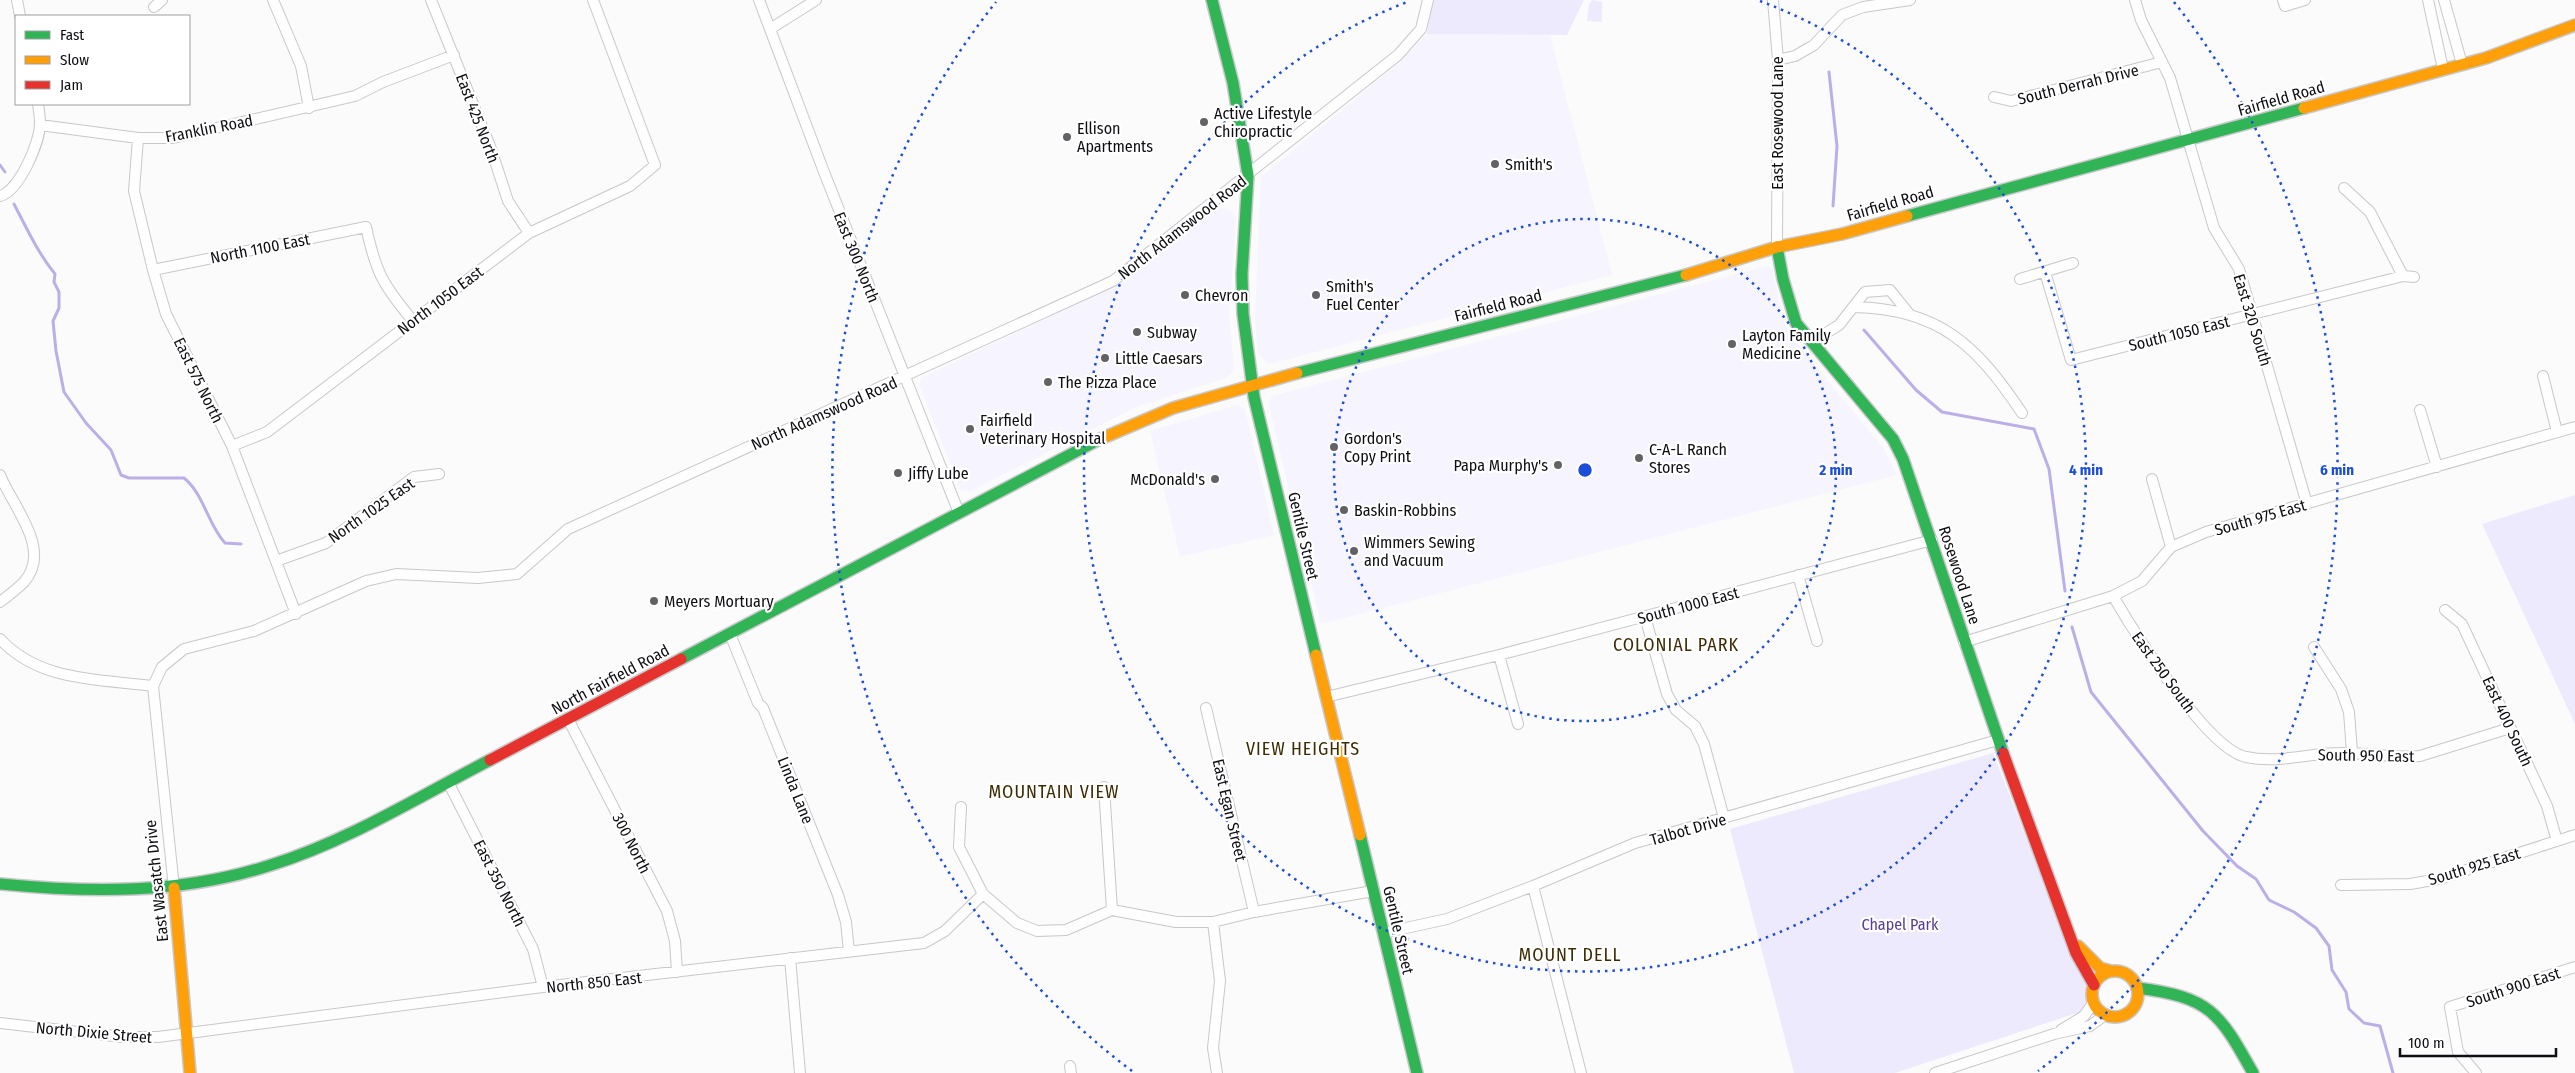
<svg xmlns="http://www.w3.org/2000/svg" width="2575" height="1073" viewBox="0 0 2575 1073" font-family="'Fira Sans Condensed',sans-serif">
<style>
.built{fill:#f6f4fe}
.green{fill:#eeeafd}
.lines{fill:none;stroke-linecap:round;stroke-linejoin:round}
.stream{stroke:#bcafe8;stroke-width:3}
.street-casing{stroke:#c8c7ca;stroke-width:12}
.fast-casing{stroke:#c8c7ca;stroke-width:14}
.slow-casing{stroke:#c8c7ca;stroke-width:14}
.jam-casing{stroke:#c8c7ca;stroke-width:14}
.street{stroke:#fefeff;stroke-width:10}
.fast{stroke:#30b455;stroke-width:11}
.slow{stroke:#ff9f0a;stroke-width:11}
.jam{stroke:#e5322d;stroke-width:11}
.ring{fill:none;stroke:#1d4ed8;stroke-width:2.5;stroke-dasharray:2.5 5}
.poi-dot{fill:#626165;stroke:#fff;stroke-width:2}
.labels{text-anchor:middle;stroke-width:4.5;stroke-linejoin:round;paint-order:stroke}
.street-label{font-size:16px;fill:#0f0e13;stroke:#fff}
.poi-label{font-size:16px;fill:#0f0e13;stroke:#fff;text-anchor:start}
.park-label{font-size:16px;fill:#583c99;stroke:#fff}
.neighbourhood-label{font-size:18px;letter-spacing:1px;fill:#3d2c03;stroke:#fff}
.centre{fill:#1d4ed8;stroke:#fff;stroke-width:2.5}
.ring-label{font-size:15px;text-anchor:middle;font-weight:bold;fill:#1d4ed8;stroke:#fff;stroke-width:4.5;stroke-linejoin:round;paint-order:stroke}
</style>
<rect width="100%" height="100%" fill="#fbfbfc"/>
<path class="built" d="M1427 34 1550 35 1612 275 1273 363H1267L1258 354 1255 317 1261 177 1401 61Z
M1225 208 1233 213 1236 219 1229 315 1234 366 1232 373 1225 378 1136 407 971 491 961 490 920 387 921 378 1128 280 1215 209Z
M1767 266 1773 270 1781 314 1789 333 1884 449 1897 475 1321 624 1269 405 1272 396Z
M1237 405 1245 409 1274 535 1180 557 1150 431Z"/>
<path class="green" d="M1433 0H1584L1567 35 1427 34Z
M1592 0 1602 2V22L1587 21 1589 4Z
M2575 495V724L2482 524Z
M1993 753 2072 954 2092 984 2091 996 2080 1012 1895 1073H1794L1730 829Z"/>
<g class="lines">
<path class="stream" d="M1829 72 1837 146 1833 206
M0 165 5 172
M14 204C27 229 38 253 55 274L54 282 59 292V308L53 321 56 351 64 392 86 423 111 450 121 475 129 478H184C204 494 208 525 225 543L241 544
M1864 330 1916 390 1942 412 2034 429 2049 469 2065 591
M2072 627 2091 692 2203 831 2237 866 2256 879 2269 900 2294 912 2316 928 2329 946 2332 970 2346 992 2349 1009 2364 1023 2380 1026 2393 1073"/>
<g class="street-casing">
<path id="street" d="M17 0 20 16
M273 0 301 66 309 108
M431 0 490 146 508 201 529 233
M759 0 824 172 959 513
M1773 0 1778 60 1777 247
M2135 0 2141 20 2170 78 2214 228 2239 269 2307 504
M2283 0 2285 6 2305 0
M2428 0 2443 69
M2444 0 2462 64
M154 7 162 0
M770 29 816 0
M1778 60 1795 56 1814 45 1842 15 1863 7 1910 0
M1994 97 2011 101 2162 62
M40 125 138 138H173L355 96 383 82 454 55
M138 138 134 191 153 270 166 314 232 446 296 614
M2344 188 2370 212 2403 276
M0 196C19 191 40 143 40 123 40 117 39 110 38 104
M153 270 366 227C376 273 383 285 413 321
M2045 272 2071 360 2403 276 2414 277
M2020 279 2073 263
M1855 307C1940 309 1977 346 2022 413
M1812 342 1839 325 1865 292 1890 290 1910 315
M2543 376 2557 432
M2420 410 2437 467
M232 446 267 432 529 233 630 186 655 165 593 0
M0 475C12 506 53 549 24 582 17 589 8 596 0 602
M2152 479 2171 547
M276 561 326 543 414 477 439 474
M1798 575 1817 641
M2113 596C2134 632 2207 749 2246 757 2278 764 2309 753 2340 753 2367 752 2393 759 2420 756L2510 728
M2445 610 2462 624 2547 806 2557 841
M1645 617 1667 694 1676 710 1695 726 1704 744 1724 818
M730 634 758 703 763 708 838 895 846 922 849 951
M0 639C40 682 99 679 153 686
M1964 642 2113 596 2142 581 2171 547 2206 532 2575 427
M2314 647 2341 689 2349 712 2352 752
M1499 655 1518 724
M153 686 162 667 184 649 254 631 366 581 396 574 478 578 517 574 568 529 1113 281 1398 55 1421 29 1428 0
M153 686 174 888
M1326 697 1499 655 1932 540
M1206 708 1254 912
M568 719 667 911 675 941 677 972
M448 782 533 949 543 987
M1104 787 1112 910
M961 807 959 847 983 894 1017 923 1037 931 1066 930 1112 910 1176 922H1213L1254 912 1373 891
M2341 885 2410 884 2439 879 2575 835
M1533 886 1581 1073
M1213 922 1220 981 1213 1048 1217 1073
M1383 933 1447 919 1533 886 1635 843 1998 740
M790 958 800 1073
M0 1023 122 1037H158L543 987 924 943 945 931 983 894
M2061 1030 2084 1016 2094 1002
M1070 1066 1071 1073
M1935 1073 2054 1034 2090 1026 2105 1015
M2476 1073 2458 1052 2450 1007 2575 967"/>
</g>
<g class="fast-casing">
<path id="fast" d="M1212 0 1233 83 1248 175 1242 274 1243 314 1254 397 1316 655
M1907 216 2304 108
M1777 247 1783 279 1796 323 1893 439 1903 459 2003 753
M1297 373 1686 275
M681 659 1098 440
M1360 835 1417 1073
M0 884C92 893 182 894 271 865 348 841 418 797 490 760
M2137 988C2210 997 2219 1012 2253 1073"/>
</g>
<g class="slow-casing">
<path id="slow" d="M2304 108 2486 58 2575 25
M1686 275 1777 247 1842 234 1907 216
M1098 440 1173 408 1297 373
M1316 655 1360 835
M174 888 190 1073
M2078 946 2100 968 2111 971
M2092 994a23 23 0 1 1 46 0a23 23 0 1 1-46 0Z"/>
</g>
<g class="jam-casing">
<path id="jam" d="M2003 753 2076 953 2094 985
M490 760 681 659"/>
</g>
<use href="#street" class="street"/>
<use href="#fast" class="fast"/>
<use href="#slow" class="slow"/>
<use href="#jam" class="jam"/>
</g>
<g class="ring">
<circle cx="1585" cy="470" r="251"/>
<path d="M1760 1A501 501 0 1 1 1410 1"/>
<path d="M1132 1071A752 752 0 0 1 996 2M2174 2A752 752 0 0 1 2038 1071"/>
</g>
<g class="poi-dot">
<circle cx="1204" cy="122" r="5"/>
<circle cx="1067" cy="137" r="5"/>
<circle cx="1495" cy="164" r="5"/>
<circle cx="1185" cy="295" r="5"/>
<circle cx="1316" cy="295" r="5"/>
<circle cx="1137" cy="332" r="5"/>
<circle cx="1732" cy="344" r="5"/>
<circle cx="1105" cy="358" r="5"/>
<circle cx="1048" cy="382" r="5"/>
<circle cx="970" cy="429" r="5"/>
<circle cx="1334" cy="447" r="5"/>
<circle cx="1639" cy="458" r="5"/>
<circle cx="1558" cy="465" r="5"/>
<circle cx="898" cy="473" r="5"/>
<circle cx="1215" cy="479" r="5"/>
<circle cx="1344" cy="510" r="5"/>
<circle cx="1354" cy="551" r="5"/>
<circle cx="654" cy="601" r="5"/>
</g>
<g class="labels">
<g class="street-label">
<text transform="translate(2078 84) rotate(-14)" y="6">South Derrah Drive</text>
<text transform="translate(2281 98) rotate(-16)" y="6">Fairfield Road</text>
<text transform="translate(478 118) rotate(69)" y="6">East 425 North</text>
<text transform="translate(1777 123) rotate(-90)" y="6">East Rosewood Lane</text>
<text transform="translate(209 128) rotate(-11)" y="6">Franklin Road</text>
<text transform="translate(1890 203) rotate(-16)" y="6">Fairfield Road</text>
<text transform="translate(1182 227) rotate(-38)" y="6">North Adamswood Road</text>
<text transform="translate(260 248) rotate(-11)" y="6">North 1100 East</text>
<text transform="translate(857 257) rotate(68)" y="6">East 300 North</text>
<text transform="translate(440 300) rotate(-37)" y="6">North 1050 East</text>
<text transform="translate(1498 305) rotate(-14)" y="6">Fairfield Road</text>
<text transform="translate(2253 320) rotate(73)" y="6">East 320 South</text>
<text transform="translate(2179 333) rotate(-14)" y="6">South 1050 East</text>
<text transform="translate(199 380) rotate(64)" y="6">East 575 North</text>
<text transform="translate(824 413) rotate(-24)" y="6">North Adamswood Road</text>
<text transform="translate(371 510) rotate(-35)" y="6">North 1025 East</text>
<text transform="translate(2260 517) rotate(-16)" y="6">South 975 East</text>
<text transform="translate(1304 536) rotate(77)" y="6">Gentile Street</text>
<text transform="translate(1960 575) rotate(72)" y="6">Rosewood Lane</text>
<text transform="translate(1688 605) rotate(-15)" y="6">South 1000 East</text>
<text transform="translate(2164 672) rotate(54)" y="6">East 250 South</text>
<text transform="translate(610 679) rotate(-28)" y="6">North Fairfield Road</text>
<text transform="translate(2508 721) rotate(65)" y="6">East 400 South</text>
<text transform="translate(2366 755) rotate(1)" y="6">South 950 East</text>
<text transform="translate(796 790) rotate(68)" y="6">Linda Lane</text>
<text transform="translate(1230 810) rotate(77)" y="6">East Egan Street</text>
<text transform="translate(1688 829) rotate(-16)" y="6">Talbot Drive</text>
<text transform="translate(632 843) rotate(63)" y="6">300 North</text>
<text transform="translate(2474 866) rotate(-17)" y="6">South 925 East</text>
<text transform="translate(156 881) rotate(-96)" y="6">East Wasatch Drive</text>
<text transform="translate(500 883) rotate(63)" y="6">East 350 North</text>
<text transform="translate(1399 930) rotate(77)" y="6">Gentile Street</text>
<text transform="translate(594 982) rotate(-6)" y="6">North 850 East</text>
<text transform="translate(2513 987) rotate(-18)" y="6">South 900 East</text>
<text transform="translate(94 1032) rotate(5)" y="6">North Dixie Street</text>
</g>
<g class="poi-label">
<text x="1214" y="119">Active Lifestyle<tspan x="1214" dy="18">Chiropractic</tspan></text>
<text x="1077" y="134">Ellison<tspan x="1077" dy="18">Apartments</tspan></text>
<text x="1505" y="170">Smith's</text>
<text x="1326" y="292">Smith's<tspan x="1326" dy="18">Fuel Center</tspan></text>
<text x="1195" y="301">Chevron</text>
<text x="1147" y="338">Subway</text>
<text x="1742" y="341">Layton Family<tspan x="1742" dy="18">Medicine</tspan></text>
<text x="1115" y="364">Little Caesars</text>
<text x="1058" y="388">The Pizza Place</text>
<text x="980" y="426">Fairfield<tspan x="980" dy="18">Veterinary Hospital</tspan></text>
<text x="1344" y="444">Gordon's<tspan x="1344" dy="18">Copy Print</tspan></text>
<text x="1649" y="455">C-A-L Ranch<tspan x="1649" dy="18">Stores</tspan></text>
<text x="1548" y="471" text-anchor="end">Papa Murphy's</text>
<text x="908" y="479">Jiffy Lube</text>
<text x="1205" y="485" text-anchor="end">McDonald's</text>
<text x="1354" y="516">Baskin-Robbins</text>
<text x="1364" y="548">Wimmers Sewing<tspan x="1364" dy="18">and Vacuum</tspan></text>
<text x="664" y="607">Meyers Mortuary</text>
</g>
<g class="park-label">
<text x="1900" y="930">Chapel Park</text>
</g>
<g class="neighbourhood-label">
<text x="1676" y="651">COLONIAL PARK</text>
<text x="1303" y="755">VIEW HEIGHTS</text>
<text x="1054" y="798">MOUNTAIN VIEW</text>
<text x="1570" y="961">MOUNT DELL</text>
</g>
</g>
<circle cx="1585" cy="470" r="8" class="centre"/>
<g class="ring-label">
<text x="1836" y="475">2 min</text>
<text x="2086" y="475">4 min</text>
<text x="2337" y="475">6 min</text>
</g>
<rect x="15" y="15" width="175" height="90" fill="#ffffff" stroke="#9f9fa1"/>
<rect x="25" y="31" width="25" height="8" fill="#30b455" stroke="#9f9fa1"/>
<text x="60" y="40" font-size="15" fill="#0f0e13">Fast</text>
<rect x="25" y="56" width="25" height="8" fill="#ff9f0a" stroke="#9f9fa1"/>
<text x="60" y="65" font-size="15" fill="#0f0e13">Slow</text>
<rect x="25" y="81" width="25" height="8" fill="#e5322d" stroke="#9f9fa1"/>
<text x="60" y="90" font-size="15" fill="#0f0e13">Jam</text>
<path d="M2400 1048v8h156v-8" fill="none" stroke="#0f0e13" stroke-width="2.5"/>
<text x="2408" y="1048" font-size="15" fill="#0f0e13" stroke="#ffffff" stroke-width="4" paint-order="stroke">100 m</text>
</svg>
